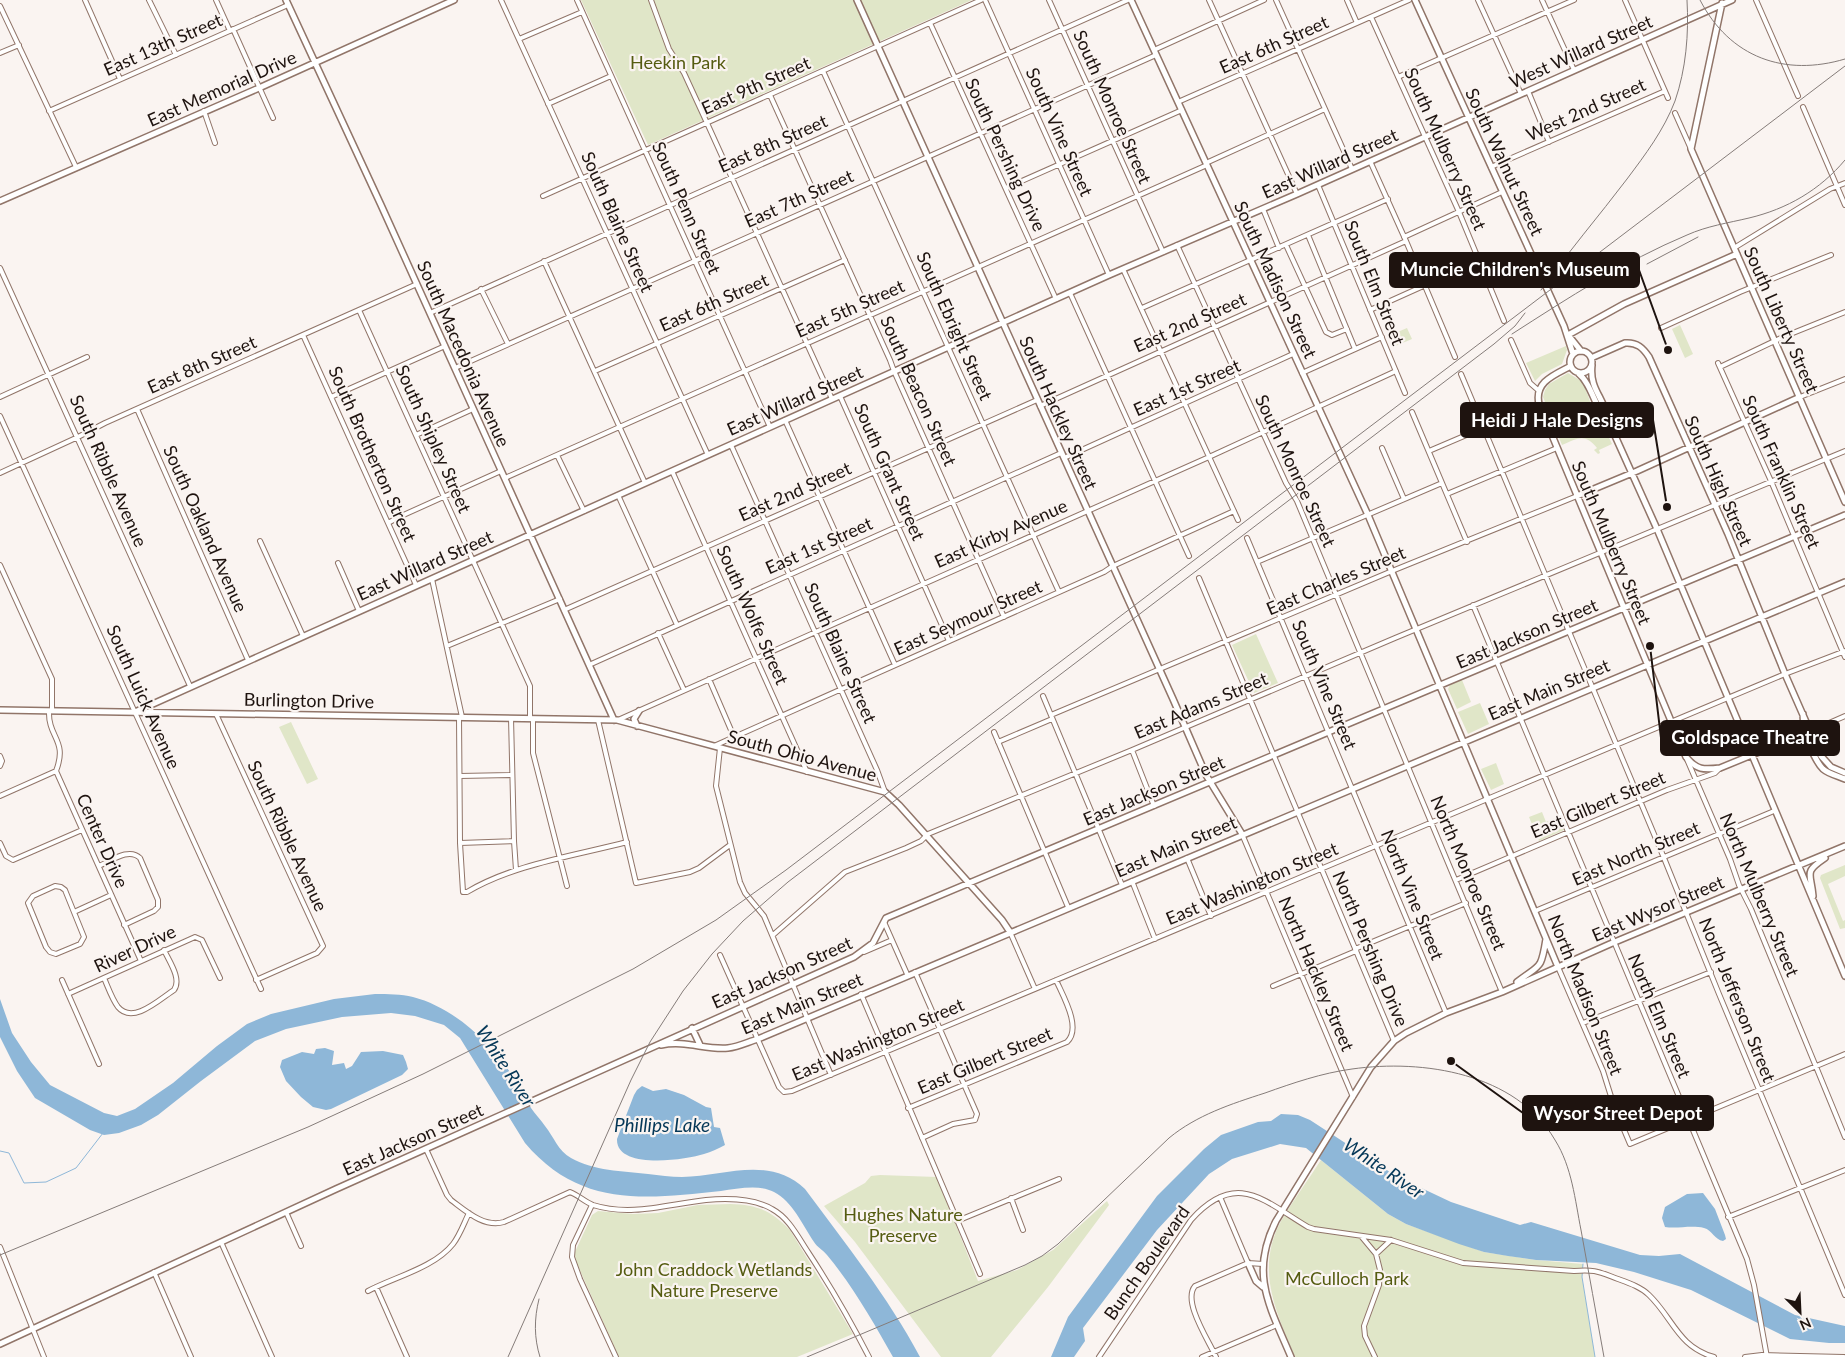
<svg xmlns="http://www.w3.org/2000/svg" width="1845" height="1357" viewBox="0 0 1845 1357" font-family="Lato,sans-serif">
<style>
.green{fill:#e0e6c8}
.water{fill:#8eb7d8}
.lines{fill:none;stroke-linecap:round;stroke-linejoin:round}
.stream{stroke:#8eb7d8;stroke-width:1}
.street-casing{stroke:#917569;stroke-width:6}
.secondary-casing{stroke:#917569;stroke-width:8}
.street{stroke:#fff;stroke-width:4}
.secondary{stroke:#fff;stroke-width:5}
.rail{stroke:#857c79;stroke-width:1}
.labels{text-anchor:middle;stroke-width:4.5;stroke-linejoin:round;paint-order:stroke}
.street-label{font-size:18px;fill:#1e130f;stroke:#faf4f1}
.park-label{font-size:18px;fill:#555c11;stroke:#faf4f1}
.water-label{font-size:19px;font-style:italic;fill:#043757;stroke:#faf4f1}
.leader{fill:none;stroke:#1e130f;stroke-width:2}
.callout-dot{fill:#1e130f;stroke:#faf4f1;stroke-width:2}
.callout{fill:#1e130f;stroke:#1e130f;stroke-width:2}
.callout-label{font-size:19px;text-anchor:middle;font-weight:bold;fill:#fff}
</style>
<rect width="100%" height="100%" fill="#faf4f1"/>
<path class="green" d="M581 0H972L648 145Z
M1680 325 1693 354 1685 358 1672 329Z
M1407 328 1412 339 1393 347 1388 336Z
M1566 346 1567 350 1562 364 1542 374 1535 381 1526 363Z
M1568 373 1583 382 1591 404 1599 416 1612 444 1599 450 1600 453 1598 454 1594 450 1597 448C1585 433 1578 438 1562 445L1555 428 1553 419 1549 412 1543 397 1545 390 1549 384Z
M1256 634 1278 683 1254 693 1232 645Z
M1462 680 1471 702 1457 709 1448 689 1450 685Z
M1480 703 1489 724 1468 734 1458 712Z
M291 722 318 779 307 784 279 727Z
M1496 763 1504 784 1491 790 1481 769Z
M1542 812 1546 822 1560 816 1564 830 1539 841 1529 817Z
M1845 865V876L1828 884 1843 921 1845 920V928L1840 929 1820 878 1821 875Z
M1321 1160 1388 1214 1406 1224 1484 1252 1536 1260 1583 1264 1582 1277 1595 1357H1295C1276 1312 1255 1269 1281 1221 1293 1201 1308 1180 1321 1160Z
M880 1175 937 1177 978 1281 1017 1270 1053 1250 1107 1201 1109 1205 1048 1287 991 1357H941L855 1242 824 1206 865 1183 871 1176Z
M730 1204C758 1205 770 1210 790 1230L853 1334 797 1357H619L577 1264 574 1254 592 1215 598 1211 633 1214 658 1213 698 1205Z"/>
<path class="water" d="M375 994C388 994 401 994 413 997 452 1007 488 1040 510 1072 518 1083 524 1096 531 1108 535 1114 541 1120 545 1126 554 1137 558 1151 571 1158 594 1171 622 1171 648 1174 659 1175 671 1177 682 1177 725 1176 769 1155 805 1189 845 1243 888 1297 920 1357H893C874 1323 852 1285 827 1255 823 1250 817 1247 814 1242 802 1224 793 1202 774 1192 759 1184 737 1189 721 1191 645 1199 580 1208 525 1143L460 1038 444 1025 415 1016 391 1013 342 1017 286 1029 255 1041 201 1081 158 1115 141 1125 119 1133 104 1135 90 1130 35 1098 17 1071 0 1037V999L12 1033 31 1062 50 1085 104 1113 117 1116 135 1109 173 1083 217 1046 247 1024 271 1014 334 999Z
M325 1048 334 1051 332 1065 344 1063 346 1069 352 1066 361 1052 383 1051 403 1055 406 1062 408 1069 402 1075 331 1109 326 1110 313 1107 301 1097 286 1081 280 1067 282 1060 302 1052 314 1054 316 1049Z
M642 1086 653 1091 666 1089 684 1095 706 1107 711 1108 714 1127 720 1128 725 1145C719 1148 711 1152 704 1154 685 1160 616 1170 617 1139L634 1095 637 1090Z
M1281 1114 1298 1115 1310 1120 1396 1176 1451 1202 1520 1225 1531 1222 1640 1255 1659 1256 1680 1254 1795 1315 1845 1326V1343H1829L1790 1339 1691 1290 1634 1272 1596 1263 1536 1260 1508 1256 1484 1252 1459 1244 1406 1224 1388 1214 1306 1148 1280 1144 1232 1159 1209 1174 1157 1230 1083 1328 1085 1341 1074 1357H1051L1068 1317 1157 1196 1204 1149 1221 1135 1258 1122 1271 1121Z
M1703 1193 1715 1209 1725 1235 1726 1239 1723 1241C1715 1240 1712 1230 1704 1228 1691 1225 1677 1229 1665 1227L1662 1218 1665 1207 1687 1194Z"/>
<g class="lines">
<path class="stream" d="M0 1151 9 1153 24 1183 46 1182 76 1168 103 1133
M1583 1264 1582 1277 1595 1357"/>
<g class="street-casing">
<path id="street" d="M85 0 120 79
M149 0 176 55
M216 0 230 31
M501 0 708 455
M577 0 770 427
M651 0 669 49 684 73 707 123 832 399
M985 0 1109 275
M1049 0 1163 252
M1209 0 1297 194
M1276 0 1352 169
M1347 0 1357 23
M1478 0 1521 94
M1542 0 1574 70
M1625 0 1668 98
M1756 0 1798 96
M0 6 76 167
M1371 17 1459 212 1504 321
M930 23 1056 299
M233 29 273 118
M519 39 582 12
M1154 50 1264 0
M0 53 19 45
M823 71 1059 592
M1398 77 1574 0
M1528 91 1549 142
M770 95 890 360 894 371 1004 617
M1178 102 1409 0
M548 104 611 76
M1803 107 1845 205
M49 111 288 5
M204 111 215 143
M1675 113 1691 149
M1370 161 1406 241 1455 357
M1206 163 1325 109
M1491 167 1665 91
M1318 185 1405 393
M1006 188 1182 110
M543 196 981 0
M1263 209 1279 248
M1308 235 1355 349
M1404 237 1502 192
M1177 245 1286 483 1297 501 1502 992
M1286 245 1326 332 1332 335 1347 329
M1734 248 1830 189 1845 183
M544 261 645 483
M0 268 190 686
M1123 269 1238 520
M481 289 508 344
M1070 293 1189 556
M1142 308 1388 199
M359 310 530 686V718
M1370 310 1479 261
M430 313 1128 0
M1661 328 1740 292 1831 255
M303 335 416 585
M1511 340 1530 383 1538 390
M1718 363 1771 481 1845 657
M1720 367 1783 337 1845 312
M455 368 1156 55
M595 371 845 260
M1302 373 1382 337
M1461 374 1664 858 1719 994 1845 1295
M840 396 949 641
M0 397 87 357
M331 397 445 346
M1800 397 1845 379
M1040 406 1406 241
M137 409 248 660
M1412 412 1467 542
M0 416 261 989
M1607 418 1633 406
M785 420 895 665
M416 435 473 409
M731 445 877 770 885 792
M1382 448 1404 499
M1429 451 1539 404
M557 455 584 511
M1064 458 1293 354
M672 471 807 772
M0 473 78 437 105 423 417 284
M505 478 1207 165
M1447 494 1557 448
M618 495 677 625
M388 523 399 517 501 471
M1247 538 1446 1013
M260 541 303 636
M1257 562 1442 483
M338 563 359 611
M0 565 52 679V711
M1199 578 1394 1041
M432 579 462 717
M1473 605 1747 1259 1754 1285 1767 1357
M564 610 1037 400
M658 633 684 690
M447 646 560 599
M589 665 1061 453
M709 679 734 737
M1043 696 1122 885
M49 711C48 738 68 740 56 771L141 961
M216 714 323 946 317 953 256 980
M1051 715 1392 571 1577 496
M459 717 460 843 463 892H467C514 864 574 856 627 842
M511 718 514 841 516 870
M533 719V753L567 886
M598 720 636 883 690 872 699 868 730 845
M618 720 1209 457 1396 371
M1811 731 1845 716
M994 732 1068 907
M998 742 1052 719
M714 746 1104 572 1113 566 1234 511
M720 748 716 786 740 882 745 893 764 916 831 1075
M1132 750 1154 806
M0 756 2 761 0 766
M1686 757 1730 859 1739 885 1751 909 1845 1137
M460 776 512 775
M0 796 56 771
M1242 834 1353 1097
M0 843 6 856 13 860 82 830
M460 843 514 841
M1187 858 1211 916
M99 866C111 861 129 847 140 858L158 900V907L154 911 124 925
M1456 880 1667 790 1715 773 1720 768
M1132 881 1155 939
M55 886 61 887 65 890 84 937 80 944 56 954 50 952 46 947 28 903 33 896Z
M1535 911 1774 811
M74 912 111 895
M884 922 907 974
M1010 932 1035 989
M773 935 845 872 906 848 921 841 928 834 1132 750 1395 638 1845 451
M1355 949 1466 903
M864 952 892 940
M720 955 779 1087 784 1092 792 1091 1785 674 1845 651
M1558 967 1603 1071 1614 1106 1630 1144 1845 1054
M915 972 977 1114 975 1120 953 1124 922 1138
M104 978C108 987 112 999 118 1007 133 1025 160 999 174 990 182 979 169 961 164 950
M62 980 99 1064
M1273 986 1356 951
M68 994 195 937 202 940 220 978
M861 994 980 1274
M1583 1023 1711 972
M908 1108 1067 1042C1082 1028 1063 996 1056 980
M426 1149 447 1195 451 1200C466 1211 484 1228 504 1222L570 1192C578 1195 585 1202 593 1205 631 1217 668 1204 706 1200 728 1198 753 1198 772 1209 789 1218 798 1237 808 1252 831 1287 850 1320 869 1357
M1220 1197 1248 1263
M1011 1198 1023 1230
M592 1205 573 1245 572 1257 580 1279 616 1357
M286 1212 301 1246
M1728 1217 1845 1170
M957 1221 1059 1179
M1361 1236 1376 1254 1380 1270 1379 1285 1364 1326 1365 1336 1375 1357
M221 1242 272 1357
M0 1247 44 1357
M1376 1254 1391 1240
M154 1272 191 1357
M376 1287 407 1357
M368 1291C394 1277 434 1268 453 1244 460 1235 464 1223 469 1213
M1099 1357 1191 1220C1236 1170 1263 1200 1308 1227L1314 1229 1391 1240 1463 1263 1574 1271C1595 1269 1599 1272 1618 1279 1629 1283 1641 1287 1649 1295 1673 1318 1678 1347 1714 1357
M1202 1357 1277 1325
M1216 1357C1209 1341 1182 1301 1195 1286L1248 1263 1263 1264
M1745 1357 1762 1355 1844 1357"/>
</g>
<g class="secondary-casing">
<path id="secondary" d="M286 0 381 205 614 720
M857 0 1173 699 1206 775 1242 834
M1131 0 1368 515 1558 967
M1415 0 1564 326 1573 354
M1722 3 1691 149 1845 502
M0 201 259 88 454 0
M1568 335 1624 304 1737 254
M1569 336 1581 351
M1570 362a11 11 0 1 1 22 0a11 11 0 1 1-22 0Z
M1591 358 1625 343C1637 342 1643 348 1649 357L1728 534 1785 674 1821 756 1831 767 1845 773
M1592 365C1589 390 1605 398 1607 418L1657 529 1845 976
M1571 366C1554 375 1534 382 1539 404L1686 757C1697 770 1703 770 1720 768L1798 736 1804 730 1803 714
M1578 373C1593 385 1595 411 1607 418
M1577 496 1637 471 1800 397
M0 710 617 720 885 792 899 805 1002 920 1010 932
M135 712 1109 275 1297 194 1732 0
M637 726 634 719 639 711
M1789 743C1814 737 1810 756 1823 769 1829 774 1838 776 1845 779
M1813 896C1811 872 1803 873 1825 858
M1517 982C1540 964 1541 971 1546 939
M692 1028 700 1045
M661 1045C686 1040 705 1050 728 1048 738 1047 748 1042 758 1039L1845 582
M1248 1263 1256 1281 1263 1287
M0 1344 336 1189 854 957 873 943 886 918 1845 515
M1291 1357C1270 1307 1249 1274 1276 1221L1371 1067 1394 1041 1406 1033 1446 1013 1502 992 1610 944 1845 846"/>
</g>
<use href="#street" class="street"/>
<use href="#secondary" class="secondary"/>
<path class="rail" d="M1700 0C1730 58 1785 77 1845 59
M1647 264 1698 237
M1541 290C1568 252 1599 216 1627 179 1645 155 1664 130 1675 101 1686 69 1689 34 1687 0
M1512 334C1568 298 1625 261 1687 235 1707 226 1728 223 1749 218 1787 209 1820 190 1845 160
M0 1255 308 1127 423 1074 633 969 716 920 786 870 1845 66
M539 1299C534 1319 534 1338 540 1357
M508 1357 631 1080 650 1042 683 991 712 954 743 921 788 882 1494 344 1515 326 1525 313
M807 1357 1025 1265 1042 1256 1058 1244 1169 1138C1197 1115 1231 1104 1265 1093 1293 1083 1322 1073 1352 1069 1423 1059 1516 1073 1555 1140 1572 1167 1575 1200 1581 1230 1589 1272 1596 1315 1604 1357"/>
</g>
<g class="labels">
<g class="street-label">
<text transform="translate(163 45) rotate(-24)" y="6">East 13th Street</text>
<text transform="translate(1274 45) rotate(-24)" y="6">East 6th Street</text>
<text transform="translate(1581 52) rotate(-24)" y="6">West Willard Street</text>
<text transform="translate(756 86) rotate(-24)" y="6">East 9th Street</text>
<text transform="translate(222 89) rotate(-24)" y="6">East Memorial Drive</text>
<text transform="translate(1112 107) rotate(66)" y="6">South Monroe Street</text>
<text transform="translate(1586 110) rotate(-24)" y="6">West 2nd Street</text>
<text transform="translate(1059 132) rotate(66)" y="6">South Vine Street</text>
<text transform="translate(773 144) rotate(-24)" y="6">East 8th Street</text>
<text transform="translate(1445 149) rotate(66)" y="6">South Mulberry Street</text>
<text transform="translate(1005 155) rotate(65)" y="6">South Pershing Drive</text>
<text transform="translate(1504 162) rotate(65)" y="6">South Walnut Street</text>
<text transform="translate(1330 164) rotate(-24)" y="6">East Willard Street</text>
<text transform="translate(799 199) rotate(-24)" y="6">East 7th Street</text>
<text transform="translate(686 208) rotate(66)" y="6">South Penn Street</text>
<text transform="translate(617 222) rotate(66)" y="6">South Blaine Street</text>
<text transform="translate(1275 280) rotate(65)" y="6">South Madison Street</text>
<text transform="translate(1374 283) rotate(68)" y="6">South Elm Street</text>
<text transform="translate(714 303) rotate(-24)" y="6">East 6th Street</text>
<text transform="translate(850 309) rotate(-24)" y="6">East 5th Street</text>
<text transform="translate(1781 320) rotate(66)" y="6">South Liberty Street</text>
<text transform="translate(1190 323) rotate(-24)" y="6">East 2nd Street</text>
<text transform="translate(954 326) rotate(66)" y="6">South Ebright Street</text>
<text transform="translate(463 354) rotate(66)" y="6">South Macedonia Avenue</text>
<text transform="translate(202 365) rotate(-24)" y="6">East 8th Street</text>
<text transform="translate(1187 388) rotate(-24)" y="6">East 1st Street</text>
<text transform="translate(918 391) rotate(66)" y="6">South Beacon Street</text>
<text transform="translate(795 401) rotate(-24)" y="6">East Willard Street</text>
<text transform="translate(1058 413) rotate(66)" y="6">South Hackley Street</text>
<text transform="translate(433 439) rotate(66)" y="6">South Shipley Street</text>
<text transform="translate(372 454) rotate(66)" y="6">South Brotherton Street</text>
<text transform="translate(108 471) rotate(66)" y="6">South Ribble Avenue</text>
<text transform="translate(1295 471) rotate(65)" y="6">South Monroe Street</text>
<text transform="translate(889 472) rotate(66)" y="6">South Grant Street</text>
<text transform="translate(1781 472) rotate(66)" y="6">South Franklin Street</text>
<text transform="translate(1718 481) rotate(66)" y="6">South High Street</text>
<text transform="translate(795 492) rotate(-24)" y="6">East 2nd Street</text>
<text transform="translate(205 529) rotate(66)" y="6">South Oakland Avenue</text>
<text transform="translate(1001 534) rotate(-24)" y="6">East Kirby Avenue</text>
<text transform="translate(1611 543) rotate(67)" y="6">South Mulberry Street</text>
<text transform="translate(819 546) rotate(-24)" y="6">East 1st Street</text>
<text transform="translate(425 566) rotate(-24)" y="6">East Willard Street</text>
<text transform="translate(1336 581) rotate(-23)" y="6">East Charles Street</text>
<text transform="translate(752 615) rotate(66)" y="6">South Wolfe Street</text>
<text transform="translate(968 618) rotate(-24)" y="6">East Seymour Street</text>
<text transform="translate(1527 634) rotate(-23)" y="6">East Jackson Street</text>
<text transform="translate(840 653) rotate(66)" y="6">South Blaine Street</text>
<text transform="translate(1324 685) rotate(67)" y="6">South Vine Street</text>
<text transform="translate(1549 690) rotate(-23)" y="6">East Main Street</text>
<text transform="translate(143 697) rotate(66)" y="6">South Luick Avenue</text>
<text transform="translate(309 701) rotate(1)" y="6">Burlington Drive</text>
<text transform="translate(1201 706) rotate(-23)" y="6">East Adams Street</text>
<text transform="translate(802 756) rotate(15)" y="6">South Ohio Avenue</text>
<text transform="translate(1154 791) rotate(-23)" y="6">East Jackson Street</text>
<text transform="translate(1598 805) rotate(-23)" y="6">East Gilbert Street</text>
<text transform="translate(287 836) rotate(65)" y="6">South Ribble Avenue</text>
<text transform="translate(102 841) rotate(66)" y="6">Center Drive</text>
<text transform="translate(1176 847) rotate(-23)" y="6">East Main Street</text>
<text transform="translate(1636 854) rotate(-23)" y="6">East North Street</text>
<text transform="translate(1468 873) rotate(67)" y="6">North Monroe Street</text>
<text transform="translate(1252 884) rotate(-23)" y="6">East Washington Street</text>
<text transform="translate(1412 895) rotate(68)" y="6">North Vine Street</text>
<text transform="translate(1759 895) rotate(67)" y="6">North Mulberry Street</text>
<text transform="translate(1658 909) rotate(-23)" y="6">East Wysor Street</text>
<text transform="translate(135 949) rotate(-25)" y="6">River Drive</text>
<text transform="translate(1370 949) rotate(67)" y="6">North Pershing Drive</text>
<text transform="translate(782 973) rotate(-24)" y="6">East Jackson Street</text>
<text transform="translate(1316 974) rotate(67)" y="6">North Hackley Street</text>
<text transform="translate(1585 995) rotate(68)" y="6">North Madison Street</text>
<text transform="translate(1737 1000) rotate(68)" y="6">North Jefferson Street</text>
<text transform="translate(802 1004) rotate(-23)" y="6">East Main Street</text>
<text transform="translate(1659 1016) rotate(67)" y="6">North Elm Street</text>
<text transform="translate(878 1040) rotate(-23)" y="6">East Washington Street</text>
<text transform="translate(985 1061) rotate(-23)" y="6">East Gilbert Street</text>
<text transform="translate(413 1140) rotate(-24)" y="6">East Jackson Street</text>
<text transform="translate(1147 1263) rotate(-55)" y="6">Bunch Boulevard</text>
</g>
<g class="park-label">
<text x="678" y="69">Heekin Park</text>
<text x="903" y="1221">Hughes Nature<tspan x="903" dy="21">Preserve</tspan></text>
<text x="714" y="1276">John Craddock Wetlands<tspan x="714" dy="21">Nature Preserve</tspan></text>
<text x="1347" y="1285">McCulloch Park</text>
</g>
<g class="water-label">
<text transform="translate(506 1066) rotate(57)" y="7">White River</text>
<text x="662" y="1132">Phillips Lake</text>
<text transform="translate(1384 1168) rotate(34)" y="7">White River</text>
</g>
</g>
<path class="leader" d="M1668 350L1639 270M1667 507L1653 420M1650 646L1661 738M1451 1061L1523 1113"/>
<g class="callout-dot">
<circle cx="1668" cy="350" r="5"/>
<circle cx="1667" cy="507" r="5"/>
<circle cx="1650" cy="646" r="5"/>
<circle cx="1451" cy="1061" r="5"/>
</g>
<g class="callout">
<rect x="1390" y="253" width="249" height="34" rx="5"/>
<rect x="1461" y="403" width="192" height="34" rx="5"/>
<rect x="1661" y="721" width="178" height="34" rx="5"/>
<rect x="1523" y="1096" width="190" height="34" rx="5"/>
</g>
<g class="callout-label">
<text x="1515" y="276">Muncie Children's Museum</text>
<text x="1557" y="427">Heidi J Hale Designs</text>
<text x="1750" y="744">Goldspace Theatre</text>
<text x="1618" y="1120">Wysor Street Depot</text>
</g>
<g transform="translate(1800 1312) rotate(156)" stroke="#faf4f1" stroke-width="4" paint-order="stroke">
<path d="M0-4L9 19L0 12L-9 19Z" fill="#1e130f"/>
<text y="-8" font-size="14" font-weight="bold" text-anchor="middle" fill="#1e130f">N</text>
</g>
</svg>
